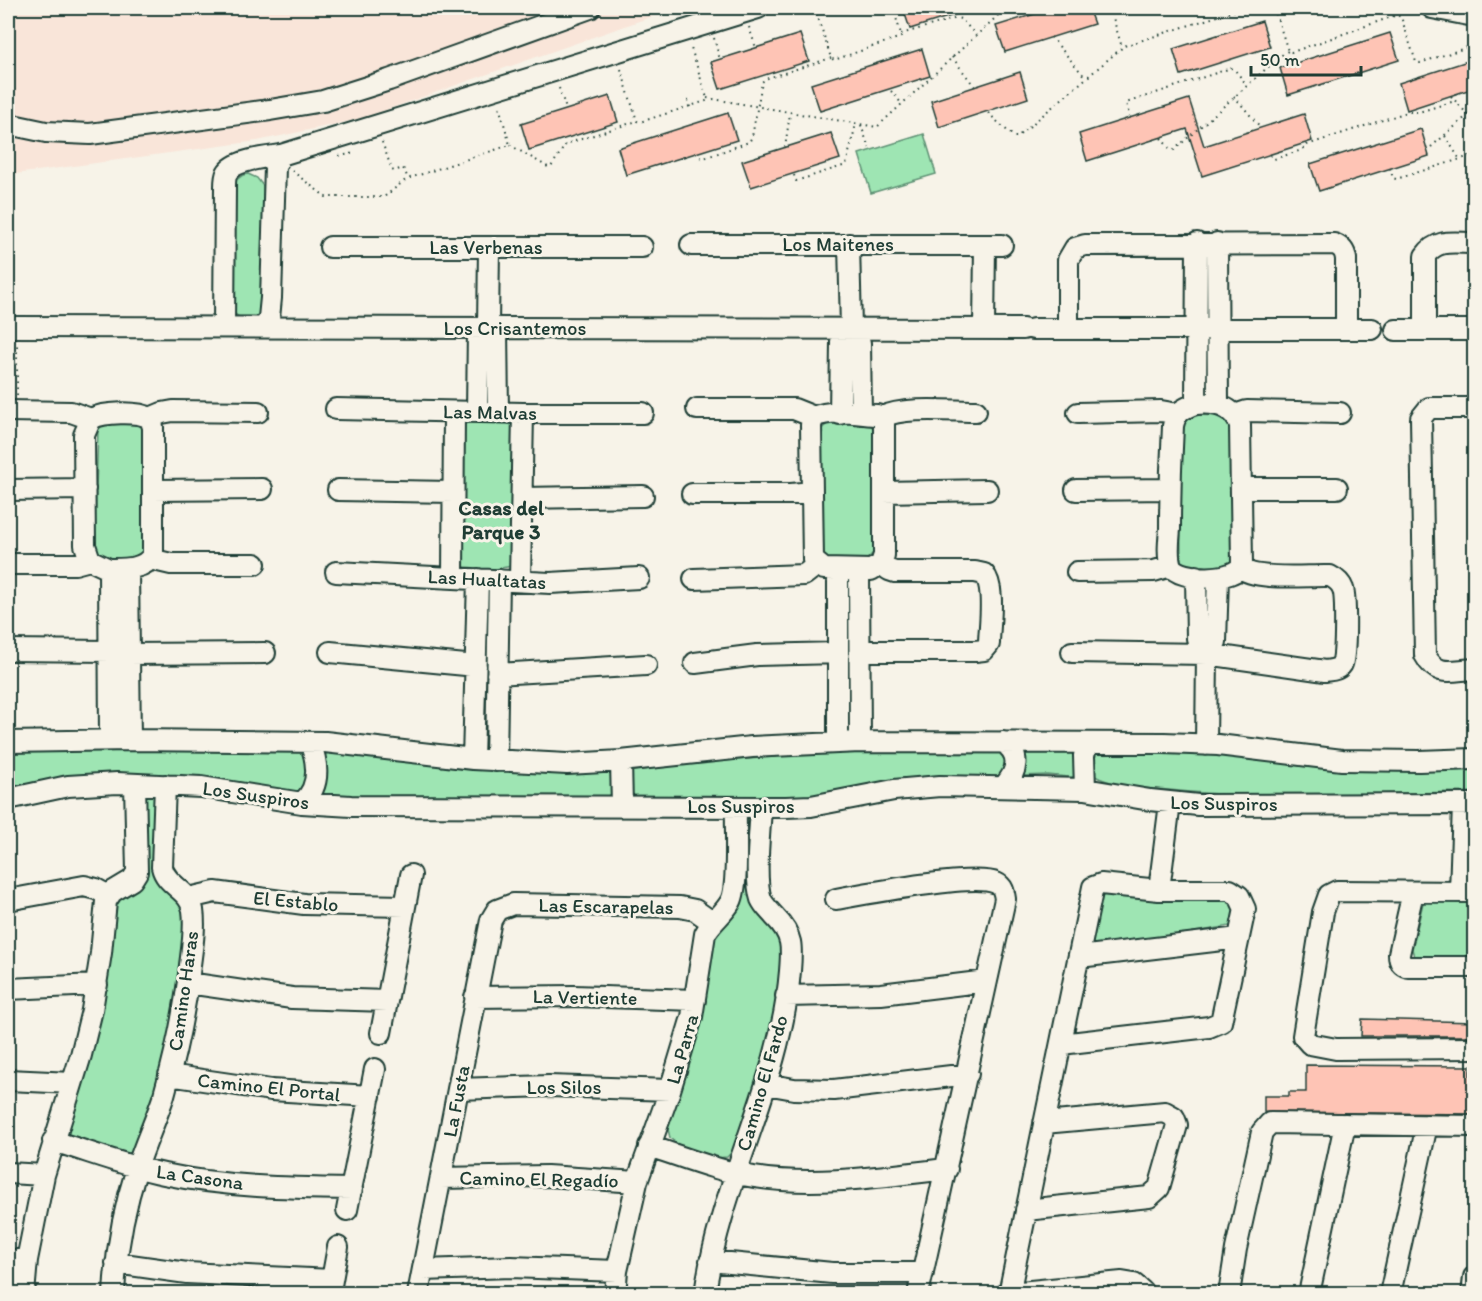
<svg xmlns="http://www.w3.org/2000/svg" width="1482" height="1301" viewBox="0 0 1482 1301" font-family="Itim,sans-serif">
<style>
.built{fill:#f9e5d9}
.green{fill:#9ee5b3;stroke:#5e9174;stroke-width:1.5}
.building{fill:#fec4b5;stroke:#1f3d34;stroke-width:1.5}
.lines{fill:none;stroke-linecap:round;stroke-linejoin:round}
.minor-casing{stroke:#1f3d34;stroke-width:24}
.path{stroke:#1f3d34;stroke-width:2;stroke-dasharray:1.5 4.5;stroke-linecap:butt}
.minor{stroke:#f7f3e8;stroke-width:20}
.labels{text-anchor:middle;stroke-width:6;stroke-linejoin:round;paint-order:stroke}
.street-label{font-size:20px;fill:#1f3d34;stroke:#f7f3e8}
.neighbourhood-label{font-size:21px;font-weight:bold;fill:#1f3d34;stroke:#f7f3e8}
</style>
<rect width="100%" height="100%" fill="#f7f3e8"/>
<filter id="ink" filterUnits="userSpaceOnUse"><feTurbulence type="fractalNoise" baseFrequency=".0167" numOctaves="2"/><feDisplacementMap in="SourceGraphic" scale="12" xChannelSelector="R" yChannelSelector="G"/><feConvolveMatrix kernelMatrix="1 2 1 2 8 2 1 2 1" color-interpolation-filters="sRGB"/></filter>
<g filter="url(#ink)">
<path class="built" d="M8 8H676L360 119 257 141 8 175Z"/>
<path class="green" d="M924 134 936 174 871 193 859 154Z
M248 174 257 178 263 186V305C259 322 240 323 232 310L235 181 243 175Z
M1195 415 1222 416 1232 422 1235 560 1230 567 1196 569 1181 563 1180 429 1186 417Z
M478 421H500L513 425 512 566 479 572 464 567V424Z
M865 421 871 424 874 431 875 550C872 554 870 558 865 560 853 563 832 563 822 557L821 430C829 417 851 421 865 421Z
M105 423H137L144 428 143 553C129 563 103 565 94 547L98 430Z
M1031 749H1082L1079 778 1048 775 1018 776 1021 753Z
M1099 749 1474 765V792C1373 792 1270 801 1169 790 1145 788 1114 787 1093 775L1091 768 1094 752Z
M8 750H297L304 752 311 770 301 793 8 791Z
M322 751 615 770 614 797 320 796Z
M996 751 1011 755 1004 777 793 799 635 798 631 794 632 771 684 764 825 753Z
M145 791H155L153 863 180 899 185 918 179 985 161 1072 135 1150 131 1153 122 1154 69 1136 66 1133 112 908 122 894Z
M746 816 751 818 775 928 784 953 774 1017 762 1071 733 1151 727 1157 716 1158 679 1145 670 1138 667 1125 701 1021 713 946Z
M1105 892 1228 898 1234 907 1236 925 1090 950 1096 905Z
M1474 898V959H1417L1414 956 1412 949 1423 903 1427 900Z"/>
<path class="building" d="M903 8H970V10L910 29Z
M1054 8H1088L1094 24 1005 52 996 26Z
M1262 21 1270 47 1181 75 1173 49Z
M1390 33 1399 60 1288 95 1280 68Z
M800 34 809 61 720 89 711 62Z
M922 49 930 76 820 111 811 84Z
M1474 59V88L1407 110 1399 83Z
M1020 72 1028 98 939 127 931 101Z
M610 96 618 122 529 150 521 124Z
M1189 99 1204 146 1304 114 1312 141 1202 176 1187 129 1087 161 1079 134Z
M728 113 737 140 626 175 618 148Z
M1421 129 1429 156 1319 191 1310 164Z
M831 133 840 159 751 187 742 161Z
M1362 1019 1474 1022V1036H1361Z
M1306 1065 1470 1066V1098H1474V1114L1264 1112V1096H1289V1092H1306Z"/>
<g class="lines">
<g class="minor-casing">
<path id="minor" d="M1432 8 1474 16
M8 124 46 132 90 134 270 110 323 101 389 80 590 8
M1217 243 1218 405
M849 244 851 328 860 343 861 414
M691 245H1002
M330 247H642
M266 326 269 318 271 298 275 167 281 155
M8 327 1023 329
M224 327 225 187C225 183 225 177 227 173 234 160 268 157 281 155L758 8
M488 327 489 247
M497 328 498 412
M1068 328V260L1075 248 1085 245 1334 244C1342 247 1345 251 1346 259V329
M984 329 985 245
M1033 329H1372
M1396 330H1474
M1425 330V256C1437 238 1454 243 1474 243
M1196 404C1214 402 1233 406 1240 425L1242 564C1237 582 1179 581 1171 566 1167 556 1169 540 1170 529 1170 495 1171 460 1173 426 1175 413 1183 408 1196 404Z
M1196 404 1197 243
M1474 408H1429L1421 418 1425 655C1437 678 1452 670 1474 669
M336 409 523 413H643
M697 409H794L814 417
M8 411 71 412 91 419C103 412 138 411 150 418
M477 412 478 328
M1078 413 1161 411 1178 414
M840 414 841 342 845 332 851 328
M1235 415 1247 411 1340 413
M814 417 811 425 813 560 824 569 871 570 881 564
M814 417C832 409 858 414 877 415L882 417C904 406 951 411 976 411
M150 418 162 413 173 411 258 412
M91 419 84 435 85 545 90 560 109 569 110 740
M1242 488H1337
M8 490 85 489
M153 490 262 489
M338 490 452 492
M1076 490 1170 489
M884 492 987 490
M692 494H791L812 492
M522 498 643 496
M150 559 171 564H255
M8 564H75L90 560
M881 564 884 555V424L882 417
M109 569C125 569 144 570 153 555V427L150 418
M128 569 130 740
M838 570V742
M859 570 860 742
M336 572 550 583 639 578
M1077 572 1154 571 1171 566
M1196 576 1197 638 1199 646 1207 654
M453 578 454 412
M694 579 804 575 817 565
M520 581 523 413
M8 650 110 651
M860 651H975L984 650 989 644C989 626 996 587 984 574L975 572H895L889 570 881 564
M330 652 476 666
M1072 652 1207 654 1325 671C1332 670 1338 670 1342 664 1346 658 1346 597 1343 589 1341 583 1336 579 1330 576 1309 575 1255 581 1241 568
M128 654 265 653
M695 663 757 655 838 653
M497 674 646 665
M8 742 130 740 325 742 473 759 567 764 621 761 752 747 860 742 1164 743 1218 745 1342 760 1419 761 1474 759
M1003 742C1021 754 1018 771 1004 786
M1206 745 1207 654 1216 642 1218 577
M473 759 478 579
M496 761 499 580
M621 761 622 806
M1085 789 1084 756 1087 743
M8 799 68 786 117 783 201 787 302 803 351 806 786 807 811 806 894 790 940 786 1085 789 1150 800 1198 805 1474 804
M302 803C321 787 318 763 310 742
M1159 890 1170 803
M1413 892 1399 954C1399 961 1401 965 1408 967H1474
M1460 892 1463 804
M1474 892 1337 891 1329 895 1323 912 1303 1036 1310 1044 1336 1049 1474 1048
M189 898 215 892 304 904 405 906
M836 899C864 894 975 873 996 883 1003 886 1004 892 1005 899L918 1294
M8 900 84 886 96 889 109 896
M1079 957 1239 938
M188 983 292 998 387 1001
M8 989 97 985
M786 996 881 994 987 981
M475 997 574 996 695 1000
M381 1033 411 875
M169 1075 271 1090 370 1096
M8 1080 72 1083
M766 1084 794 1089 834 1090 968 1074
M458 1089 549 1086 670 1090
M53 1141C90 1152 126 1166 164 1174 225 1187 289 1188 352 1189
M649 1146C683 1157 718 1171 754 1177 817 1187 884 1176 947 1169
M8 1173 44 1175
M441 1178 547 1176 637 1182
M347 1210 375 1069
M1026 1210 1149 1197 1159 1188 1177 1125 1174 1117 1165 1112 1044 1123
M8 1260H27
M710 1261 832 1273H923
M116 1263 187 1273 332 1280
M423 1270 511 1267 617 1271
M330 1291 338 1247
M1009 1293 1122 1282 1134 1284 1142 1291V1294
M24 1294 27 1260 44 1175 81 1055 92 1010 101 953 106 901 112 892 132 880 137 872 135 784
M114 1294C116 1251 124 1208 137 1168 145 1143 156 1120 164 1095 175 1056 184 1015 189 974 191 953 196 931 193 910 190 890 166 886 162 867L165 785
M418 1294 491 920 497 910 513 904 680 907 695 910 712 922
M615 1294 617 1271 637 1182 670 1090 692 1017 705 934C712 921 724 914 731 901 739 885 735 828 736 807
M705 1294C720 1183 781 1083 790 971 792 947 793 935 775 917 770 911 764 906 761 899 754 878 760 831 761 807
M1009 1294 1093 887 1101 884 1159 890H1230L1239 896 1245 909 1221 1022 1209 1027 1061 1044
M1229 1294 1236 1249 1262 1132 1270 1123 1474 1126
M1309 1294 1345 1124
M1390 1294 1427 1125
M1472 1294 1474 1277"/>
</g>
<path class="path" d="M815 8 831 58 834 60 901 37V34L893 8
M1110 8 1121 44 1124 46 1243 8
M1274 8 1288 51 1292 52 1397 15 1401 17 1416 62 1420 63 1474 45
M1395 8 1399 9 1400 15
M775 10 784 8
M749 27 756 48
M901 34 957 18 961 19 976 35
M1051 37 1086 78
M714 38 720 60
M952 57 975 87
M621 69 637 121 640 122 706 101 707 98 690 45
M559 88 566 109
M891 91 902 104
M1234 96 1261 128
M1451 96 1468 115
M707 98 877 127 1006 8
M688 100 690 107
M988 113 1014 137H1017L1124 46
M1130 118 1126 103 1231 68 1234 69 1247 85
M861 125 869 148
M1445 136 1459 158
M1161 138 1171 150H1174L1283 54 1288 51
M382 142 392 170 394 171 403 168 408 178H410L510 145 499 106
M510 145 548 167H551L566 144 637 121
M1431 147 1474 110
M785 148 790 113
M696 153 699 157 704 158 749 142 752 137 762 82 765 79 831 58
M1270 155 1274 159 1302 150 1307 145 1407 112H1419L1455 101
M339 156 351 154V151
M1390 168 1393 178 1396 179 1474 155
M292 171 326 197H384L408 178
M794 175 796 181 846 165 856 124
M17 395V344"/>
<use href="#minor" class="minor"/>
</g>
</g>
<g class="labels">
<g class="street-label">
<text x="838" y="251">Los Maitenes</text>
<text x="486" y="254">Las Verbenas</text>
<text x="515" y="335">Los Crisantemos</text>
<text transform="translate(490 412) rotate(1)" y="7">Las Malvas</text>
<text transform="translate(487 579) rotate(3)" y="7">Las Hualtatas</text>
<text transform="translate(256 795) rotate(8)" y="7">Los Suspiros</text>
<text transform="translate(1224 803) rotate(1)" y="7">Los Suspiros</text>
<text x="741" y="813">Los Suspiros</text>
<text transform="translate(296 901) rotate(5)" y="7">El Establo</text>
<text transform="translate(606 906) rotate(1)" y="7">Las Escarapelas</text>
<text transform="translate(183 991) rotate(-82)" y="7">Camino Haras</text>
<text transform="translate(585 997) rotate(1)" y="7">La Vertiente</text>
<text transform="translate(682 1049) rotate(-74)" y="7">La Parra</text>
<text transform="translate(762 1083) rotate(-74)" y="7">Camino El Fardo</text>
<text transform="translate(269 1087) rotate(6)" y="7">Camino El Portal</text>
<text x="564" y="1094">Los Silos</text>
<text transform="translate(456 1101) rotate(-79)" y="7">La Fusta</text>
<text transform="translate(200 1177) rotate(8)" y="7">La Casona</text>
<text transform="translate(539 1179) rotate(1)" y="7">Camino El Regadío</text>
</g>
<g class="neighbourhood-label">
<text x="501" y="515">Casas del<tspan x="501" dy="24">Parque 3</tspan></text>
</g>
</g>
<rect width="1482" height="1301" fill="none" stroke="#f7f3e8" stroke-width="30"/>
<rect x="15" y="15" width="1452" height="1271" fill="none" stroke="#1f3d34" stroke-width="2" filter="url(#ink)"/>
<path d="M1251 66v9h110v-9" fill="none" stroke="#1f3d34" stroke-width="3"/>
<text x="1260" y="66" font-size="18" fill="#1f3d34" stroke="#f7f3e8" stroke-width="4.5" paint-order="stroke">50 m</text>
</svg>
